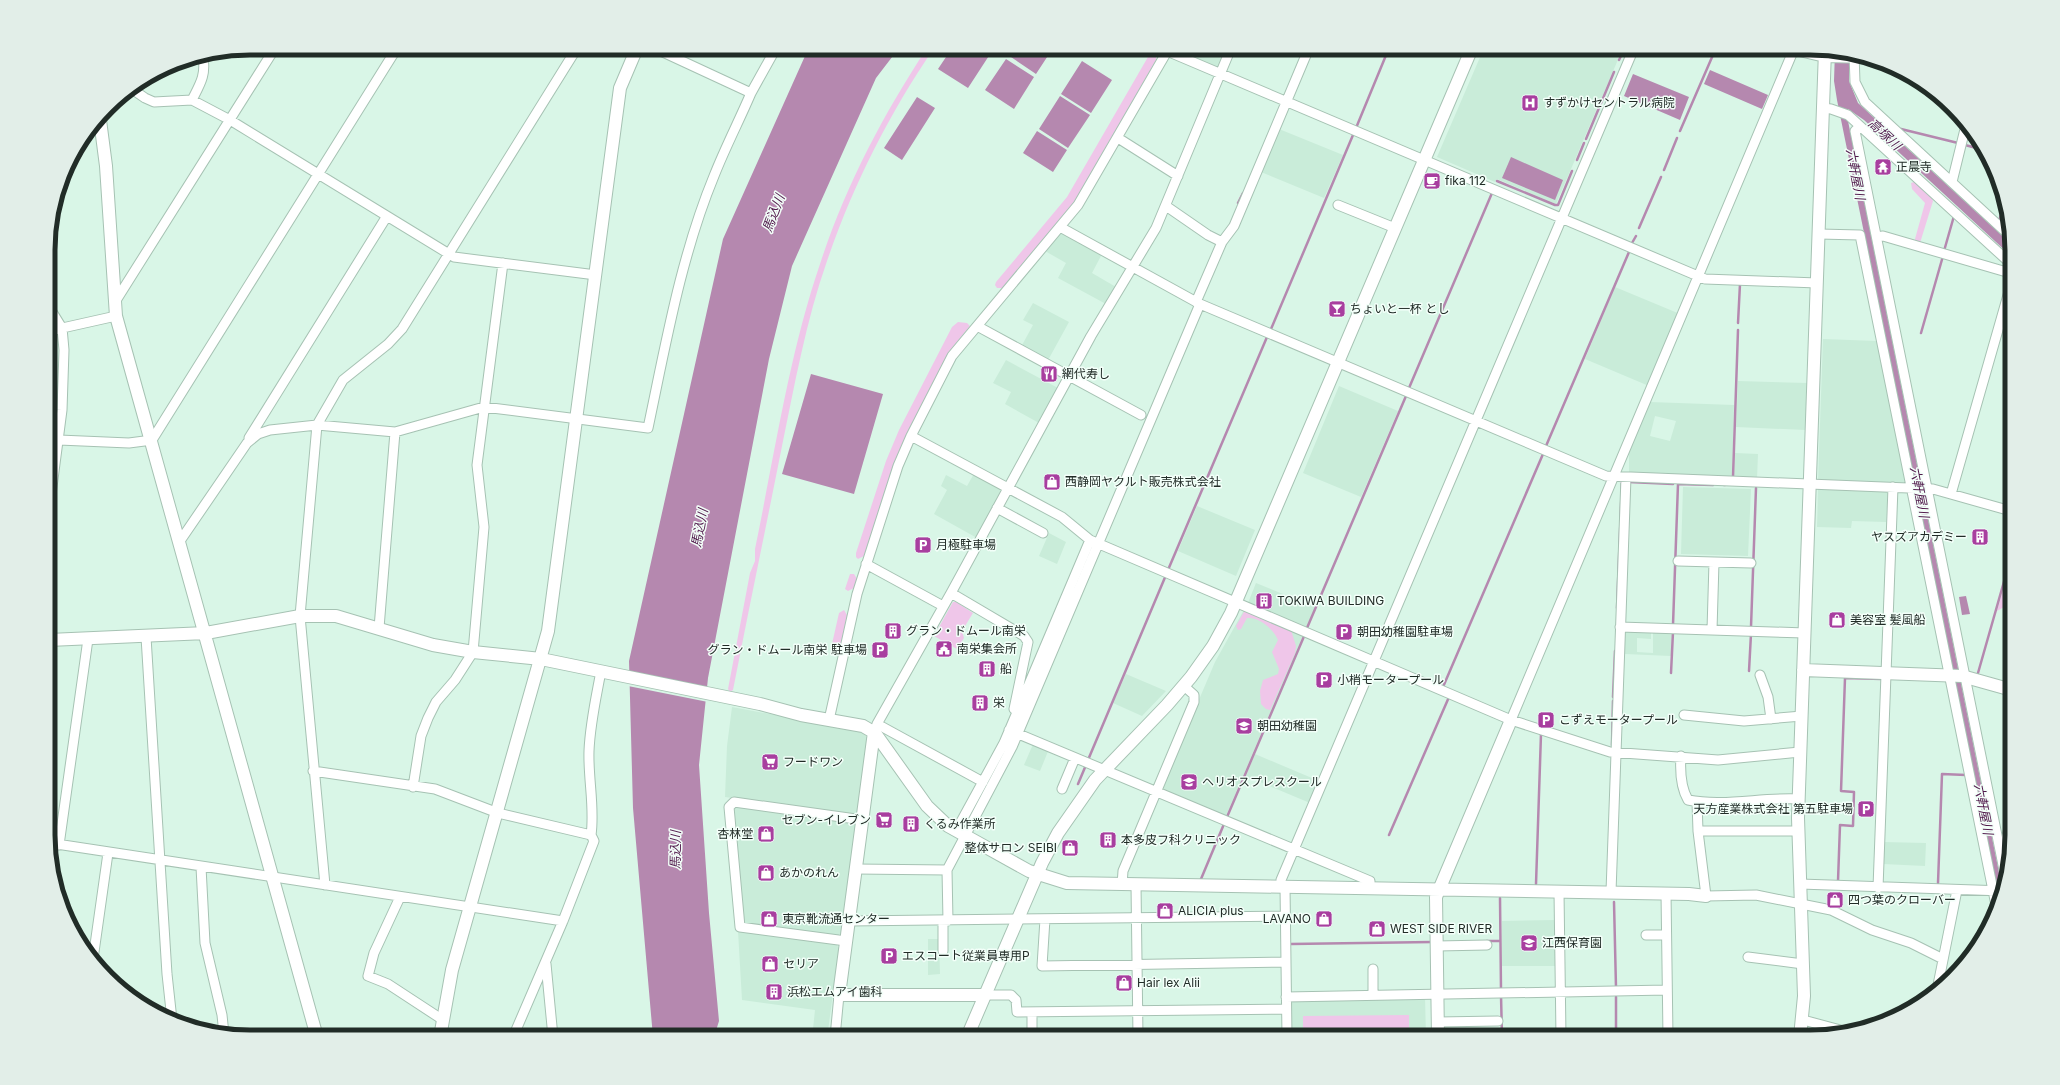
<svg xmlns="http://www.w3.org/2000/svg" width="2060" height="1085" viewBox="0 0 2060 1085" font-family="Inter,'Noto Sans JP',sans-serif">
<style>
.built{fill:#c9ecd9;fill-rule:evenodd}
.green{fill:#efc6e9}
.water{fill:#b588af}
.pier{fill:#d9f6e7}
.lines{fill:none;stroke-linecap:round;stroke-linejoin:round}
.stream{stroke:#b588af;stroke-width:2.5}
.street-casing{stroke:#a6c2b3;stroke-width:11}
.secondary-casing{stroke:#a6c2b3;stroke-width:14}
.street{stroke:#fff;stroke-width:9}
.secondary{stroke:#fff;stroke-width:12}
.labels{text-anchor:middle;stroke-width:3;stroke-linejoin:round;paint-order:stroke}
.poi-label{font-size:12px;fill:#212c27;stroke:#f3fff9;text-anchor:start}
.water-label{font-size:13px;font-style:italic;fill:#511a4c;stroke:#f3fff9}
.rim{fill:none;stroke:#212c27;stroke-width:5}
</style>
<rect width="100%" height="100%" fill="#d9f6e7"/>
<path class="built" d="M1174 48H1226L1218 69 1173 50Z
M1484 48H1623L1556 204 1497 179 1495 182 1437 157Z
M1900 69 1936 93 1932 98 1904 75 1899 74Z
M1279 129 1343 155 1324 198 1261 172Z
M1062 231 1102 254 1092 273 1116 287 1106 304 1058 278 1066 263 1045 251Z
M1615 287 1680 314 1649 386 1585 359Z
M1033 303 1069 322 1047 362 1021 347 1033 325 1023 320Z
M1823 339 1877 341 1906 484 1818 481Z
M1006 360 1058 388 1039 423 1005 404 1011 392 993 383Z
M1738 381 1808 383 1806 430 1736 427Z
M1339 386 1398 411 1361 497 1303 473Z
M1650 402 1734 405 1732 477 1629 473V449ZM1655 416 1676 421 1670 441 1650 436Z
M1735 453 1758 454 1757 479 1734 477Z
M975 472 1004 488 977 538 934 514 947 490 941 486 946 475 967 486Z
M1683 487 1751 489 1748 556 1681 554Z
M1818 489 1888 491 1886 522 1852 521 1851 528 1817 527Z
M1197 506 1255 530 1236 576 1178 551Z
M1049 533 1066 542 1057 564 1039 556Z
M1256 583 1315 607 1306 628 1248 603Z
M1245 608 1304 633 1225 818 1161 789 1215 662Z
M1625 629 1651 630V639L1637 638V652L1653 653V630L1672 631 1671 656 1625 654Z
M1126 674 1166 691 1142 716 1113 703Z
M732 707 862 731 868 739 858 811 854 815 725 797 727 746Z
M1034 742 1049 749 1040 771 1024 765Z
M1255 754 1319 781 1310 803 1246 776Z
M736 806 853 822 856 826 841 933 837 936 746 924 743 921 733 810Z
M1883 842 1926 843 1925 866 1883 864Z
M1556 920V966H1502V921Z
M738 931 836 944 839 948 828 1031 813 1029 815 1010 742 1000Z
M928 939H939L940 974 928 975Z
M1425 996 1426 1037H1290L1289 1000Z"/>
<path class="green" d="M927 48H934C889 114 853 185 827 261 806 321 795 383 782 446 766 527 749 608 733 690L730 692 728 689 750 573 755 561V549C775 453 789 354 821 261 846 185 883 115 927 48Z
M1152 50 1156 52V60L1075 202 1003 288H997L995 285 996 282 1067 197Z
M1914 182 1931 197 1933 201 1920 243 1916 242 1915 239 1925 203 1912 189 1911 183Z
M958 322 967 323 970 326 948 353 907 434 894 465 864 556 858 559 856 557V553L886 461 899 430 952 327Z
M2011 562V603L1997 611Z
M850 574H854L857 579 854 588 848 591 845 589Z
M953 602H956L973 613 962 631 964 638 957 649 934 636Z
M844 610 847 615 840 647 835 650 832 648V644L839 613Z
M1245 610 1291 630 1296 646 1295 653 1270 710 1266 709 1261 704 1260 691 1263 680 1278 674 1279 669 1272 652 1278 640C1273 629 1260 617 1247 618L1241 629 1238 630 1236 626Z
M1409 1015V1037H1303V1016Z"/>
<path class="water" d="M811 48H899L876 78 792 266 769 359 708 678 699 765 709 913 719 1021 714 1037H653L633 808 629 661 723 239 805 56Z
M952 48H994L968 88 938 69Z
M1013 48H1053L1036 74 1008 55Z
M1835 51 1849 53V81L1858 103 2010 243V255L1864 120 1848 109V121L2003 892 2000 901 1837 100 1834 81Z
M1006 59 1034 77 1014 109 985 90Z
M1082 61 1112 80 1091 113 1061 94Z
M1710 70 1768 95 1762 109 1704 84Z
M1633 74 1689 97 1680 120 1624 96Z
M1060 96 1090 115 1068 148 1039 129Z
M917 97 935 108 902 160 884 148Z
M1037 131 1067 150 1053 172 1023 153Z
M1511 157 1563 180 1555 200 1502 178Z
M811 374 883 394 854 494 782 474Z
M1966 596 1970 614 1962 615 1959 597Z"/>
<path class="pier" d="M628 673 708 699V702L628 686Z"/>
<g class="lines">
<path class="stream" d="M1619 60 1625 48
M1356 128 1389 48
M1901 129 1958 143
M1680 131 1716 48
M1586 139 1614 72
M1965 145 1984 150
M1577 160 1584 143
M1664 170 1677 138
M1497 181 1555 205H1558L1572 171
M1238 203 1243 193
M1999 221 2005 203
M1639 228 1661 177
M1632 243 1636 236
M1944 251 1954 216
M1738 323 1740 284
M1271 329 1353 135
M1921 333 1943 256
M1409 388 1492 193
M1546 446 1629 252
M1733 477 1738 330
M1629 482 1673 484
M1678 484 1713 485
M1724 485 1733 484
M1168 570 1267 337
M1617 608 1622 482
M1673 625 1678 484
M1751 627 1756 488
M1307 628 1406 396
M1749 671 1751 634
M1671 673 1673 632
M1978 673 2011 557
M1443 687 1543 454
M1613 697 1615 651
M1612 745 1613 701
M1088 760 1166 575
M1078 784 1086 765
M1227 817 1305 634
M1389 835 1449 697
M1201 879 1224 824
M1838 881 1840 825 1853 826 1854 792 1841 791 1845 678 1882 679
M1938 883 1942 774 1966 775
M1536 884 1541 734
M1500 898 1501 990
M1614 902 1616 988
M1487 941H1500
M1291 944 1432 942
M1501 995 1502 1037
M1616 997V1037"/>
<g class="street-casing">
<path id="street" d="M1167 51 1705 279 1817 283
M1854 54 1855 82 1865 102 2010 236
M132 89 145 98 154 102 192 100 230 120 454 257 596 275
M751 93 776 48
M192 100C200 84 206 76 203 57
M1823 108 1831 109 1848 115 2010 263
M1860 126 1855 131 2006 880
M1118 138 1178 176
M1952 182 1966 125
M1338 205 1395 228
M1166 206 1208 235 1222 242
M1060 227 1200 304 1606 476 1933 489 2011 511
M1819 234 1860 235 1997 910
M1877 237 1883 236 2010 273
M115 302 275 48
M1196 302 1222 242 1234 226 1309 48
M49 307 62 328 64 350 62 410 49 510
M977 326 1141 415
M49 331 116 316
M911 436 1062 517 1090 540 1511 720 1610 752 1718 760 1800 752
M249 438 387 216
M59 440 129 443 152 440 397 48
M1951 494 2010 288
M997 508 1043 533
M180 541 247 443 258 434 270 430 317 425 395 432 484 407 648 428C666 343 681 256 714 176 725 148 739 121 751 93L654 48
M1678 561 1751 563
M866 564 943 606
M951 593 1024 636 1028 642 1014 709
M1620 627 1805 633
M379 628 395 432
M1712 630 1714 562
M146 637 167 974 172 1020
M1760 675 1768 697 1771 719
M1684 715 1744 721 1802 716
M829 720 857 594 898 466 911 436 952 356 1078 205 1169 48
M1511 720 1794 49
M877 724 983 782
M1009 730 1370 881V889
M874 732 877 724 951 593 1091 336 1156 228 1231 48
M1681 756C1680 770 1681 788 1688 800 1724 807 1762 797 1799 799
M313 771 435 789 498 813 591 835
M413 787 421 736 428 718 436 702 455 680 473 652 484 527 477 465 503 263
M1062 789 1075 758
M1697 802 1698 831 1706 896 1756 895 1831 910 1872 930 1911 943 1943 959
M956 831 1004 743 1090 540
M1698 831H1798
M50 843 563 921
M59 845 88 639
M2000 850H2003L2012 818
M201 867 205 943 222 1015 224 1034
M856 869 947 870 948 921
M947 870 1012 747 1200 304
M1800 884 2004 891
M325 885 300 616 317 425 343 380 388 344 402 329 577 48
M1122 885 1123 871 1194 702V695L1184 686
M1136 885 1138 1037
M1281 887V880L1634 48
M1285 887 1287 1037
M1878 888 1893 487
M1559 892 1561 1037
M1611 892 1626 477
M1666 893 1668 1037
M400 897 374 953 368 976 388 984 443 1020
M1045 919 1042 966 1286 962
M849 921 1285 916
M943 921V951
M1646 935H1666
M846 941 740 927 729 807 734 802 863 820
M1437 946 1487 945
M1748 957 1803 964
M93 959 108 853
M546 964 553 1037
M1373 969V995
M1937 990 1957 890
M985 995H1011L1016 1000 1017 1012 1286 1009
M1286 997 1667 990
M1032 1012V1037
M1803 1020 1848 1032
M1438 1022 1498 1021
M513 1037 563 921 594 841 591 835C595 808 588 779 589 751 590 724 596 698 601 671
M835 1037 839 995"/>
</g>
<g class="secondary-casing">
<path id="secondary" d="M1791 48 1825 56 1869 57
M100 120 106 166 116 316 317 1037
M49 640 206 633 300 616H336L433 645 473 652 541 659 760 704 801 715 863 726 875 733 927 806 948 826 1029 871 1067 883 1689 894 1706 896
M1803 670 1962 676 2012 690
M874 732 839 995H985
M440 1037 452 970 548 631 620 88 637 48
M967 1037 1042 863 1058 833 1095 780 1167 705 1191 677 1213 646 1231 613 1472 48
M1438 1037 1436 897 1511 720
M1800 1037 1804 996 1798 818 1825 50"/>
</g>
<use href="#street" class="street"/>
<use href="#secondary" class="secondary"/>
</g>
<defs>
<g id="hospital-square" transform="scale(0.9)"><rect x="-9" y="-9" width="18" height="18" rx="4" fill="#a83e9f" stroke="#f3fff9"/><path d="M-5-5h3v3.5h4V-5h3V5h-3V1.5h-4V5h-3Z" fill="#fff"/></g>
<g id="temple-square" transform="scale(0.9)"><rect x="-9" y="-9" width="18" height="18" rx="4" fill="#a83e9f" stroke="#f3fff9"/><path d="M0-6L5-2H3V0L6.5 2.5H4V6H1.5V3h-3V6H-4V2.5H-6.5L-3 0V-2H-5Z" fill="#fff"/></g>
<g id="cafe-square" transform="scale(0.9)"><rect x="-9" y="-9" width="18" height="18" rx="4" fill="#a83e9f" stroke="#f3fff9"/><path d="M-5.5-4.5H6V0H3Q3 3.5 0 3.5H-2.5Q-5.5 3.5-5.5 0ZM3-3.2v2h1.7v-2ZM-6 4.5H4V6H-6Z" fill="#fff"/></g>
<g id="bar-square" transform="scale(0.9)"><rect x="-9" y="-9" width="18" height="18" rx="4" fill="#a83e9f" stroke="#f3fff9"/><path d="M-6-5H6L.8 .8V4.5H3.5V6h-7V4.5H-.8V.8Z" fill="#fff"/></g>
<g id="restaurant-square" transform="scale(0.9)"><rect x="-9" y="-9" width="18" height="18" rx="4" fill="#a83e9f" stroke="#f3fff9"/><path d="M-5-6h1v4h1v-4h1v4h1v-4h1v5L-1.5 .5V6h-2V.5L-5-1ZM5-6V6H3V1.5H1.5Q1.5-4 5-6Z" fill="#fff"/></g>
<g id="shop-square" transform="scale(0.9)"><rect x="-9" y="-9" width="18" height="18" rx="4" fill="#a83e9f" stroke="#f3fff9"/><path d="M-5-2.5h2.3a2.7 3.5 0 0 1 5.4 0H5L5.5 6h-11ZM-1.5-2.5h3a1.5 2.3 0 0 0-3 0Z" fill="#fff"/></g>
<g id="building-square" transform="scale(0.9)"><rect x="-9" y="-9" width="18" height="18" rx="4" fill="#a83e9f" stroke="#f3fff9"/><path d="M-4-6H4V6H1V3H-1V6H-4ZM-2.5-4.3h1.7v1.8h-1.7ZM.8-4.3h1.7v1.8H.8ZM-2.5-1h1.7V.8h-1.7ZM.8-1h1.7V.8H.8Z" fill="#fff"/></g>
<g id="parking-square" transform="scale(0.9)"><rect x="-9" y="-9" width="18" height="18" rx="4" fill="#a83e9f" stroke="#f3fff9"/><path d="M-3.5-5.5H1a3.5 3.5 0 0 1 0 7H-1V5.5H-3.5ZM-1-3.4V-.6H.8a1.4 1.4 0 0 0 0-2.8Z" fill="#fff"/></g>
<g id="civic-square" transform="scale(0.9)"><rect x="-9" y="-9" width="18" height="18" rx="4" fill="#a83e9f" stroke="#f3fff9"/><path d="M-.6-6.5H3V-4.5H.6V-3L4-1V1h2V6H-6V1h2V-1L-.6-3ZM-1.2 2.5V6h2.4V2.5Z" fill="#fff"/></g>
<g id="school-square" transform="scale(0.9)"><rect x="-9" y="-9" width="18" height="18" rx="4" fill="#a83e9f" stroke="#f3fff9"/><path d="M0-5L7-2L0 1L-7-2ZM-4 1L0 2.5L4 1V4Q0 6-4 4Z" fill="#fff"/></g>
<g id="supermarket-square" transform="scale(0.9)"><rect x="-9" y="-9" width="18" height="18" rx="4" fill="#a83e9f" stroke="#f3fff9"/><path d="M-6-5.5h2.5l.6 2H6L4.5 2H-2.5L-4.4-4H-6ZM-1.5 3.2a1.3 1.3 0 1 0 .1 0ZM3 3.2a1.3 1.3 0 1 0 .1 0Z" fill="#fff"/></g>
</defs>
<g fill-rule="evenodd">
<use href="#hospital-square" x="1530" y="103"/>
<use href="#temple-square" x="1883" y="167"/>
<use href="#cafe-square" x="1432" y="181"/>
<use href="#bar-square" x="1337" y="309"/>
<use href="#restaurant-square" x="1049" y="374"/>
<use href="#shop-square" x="1052" y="482"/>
<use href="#building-square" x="1980" y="537"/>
<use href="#parking-square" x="923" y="545"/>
<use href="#building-square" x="1264" y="601"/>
<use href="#shop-square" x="1837" y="620"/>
<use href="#building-square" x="893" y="631"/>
<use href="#parking-square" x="1344" y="632"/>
<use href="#civic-square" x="944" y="649"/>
<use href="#parking-square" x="880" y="650"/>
<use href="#building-square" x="987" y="669"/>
<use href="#parking-square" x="1324" y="680"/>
<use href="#building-square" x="980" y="703"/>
<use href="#parking-square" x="1546" y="720"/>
<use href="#school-square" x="1244" y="726"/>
<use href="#supermarket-square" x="770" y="762"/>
<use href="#school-square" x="1189" y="782"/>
<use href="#parking-square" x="1866" y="809"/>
<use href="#supermarket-square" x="884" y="820"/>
<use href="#building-square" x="911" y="824"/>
<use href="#shop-square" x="766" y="834"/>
<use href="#building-square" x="1108" y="840"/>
<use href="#shop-square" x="1070" y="848"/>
<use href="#shop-square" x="766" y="873"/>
<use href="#shop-square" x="1835" y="900"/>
<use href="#shop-square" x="1165" y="911"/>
<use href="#shop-square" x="769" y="919"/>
<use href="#shop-square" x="1324" y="919"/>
<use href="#shop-square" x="1377" y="929"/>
<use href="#school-square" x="1529" y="943"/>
<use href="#parking-square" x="889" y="956"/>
<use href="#shop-square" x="770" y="964"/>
<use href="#shop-square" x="1124" y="983"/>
<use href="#building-square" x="774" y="992"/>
</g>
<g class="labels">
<g class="poi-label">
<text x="1543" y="107">すずかけセントラル病院</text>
<text x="1896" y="171">正晨寺</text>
<text x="1445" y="185">fika 112</text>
<text x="1350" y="313">ちょいと一杯 とし</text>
<text x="1062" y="378">網代寿し</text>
<text x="1065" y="486">西静岡ヤクルト販売株式会社</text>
<text x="1967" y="541" text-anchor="end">ヤスズアカデミー</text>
<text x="936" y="549">月極駐車場</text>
<text x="1277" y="605">TOKIWA BUILDING</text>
<text x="1850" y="624">美容室 髪風船</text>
<text x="906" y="635">グラン・ドムール南栄</text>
<text x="1357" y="636">朝田幼稚園駐車場</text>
<text x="957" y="653">南栄集会所</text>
<text x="867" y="654" text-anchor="end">グラン・ドムール南栄 駐車場</text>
<text x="1000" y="673">船</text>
<text x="1337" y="684">小梢モータープール</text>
<text x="993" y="707">栄</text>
<text x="1559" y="724">こずえモータープール</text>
<text x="1257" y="730">朝田幼稚園</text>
<text x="783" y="766">フードワン</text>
<text x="1202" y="786">ヘリオスプレスクール</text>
<text x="1853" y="813" text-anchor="end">天方産業株式会社 第五駐車場</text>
<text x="871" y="824" text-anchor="end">セブン-イレブン</text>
<text x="924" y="828">くるみ作業所</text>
<text x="753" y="838" text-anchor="end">杏林堂</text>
<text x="1121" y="844">本多皮フ科クリニック</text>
<text x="1057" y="852" text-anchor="end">整体サロン SEIBI</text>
<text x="779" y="877">あかのれん</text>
<text x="1848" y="904">四つ葉のクローバー</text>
<text x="1178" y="915">ALICIA plus</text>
<text x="782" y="923">東京靴流通センター</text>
<text x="1311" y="923" text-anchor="end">LAVANO</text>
<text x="1390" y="933">WEST SIDE RIVER</text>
<text x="1542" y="947">江西保育園</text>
<text x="902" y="960">エスコート従業員専用P</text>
<text x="783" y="968">セリア</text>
<text x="1137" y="987">Hair lex Alii</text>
<text x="787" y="996">浜松エムアイ歯科</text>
</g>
<g class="water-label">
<text transform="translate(1885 134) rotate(43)" y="5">高塚川</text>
<text transform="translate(1856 174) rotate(79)" y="5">六軒屋川</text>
<text transform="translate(773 213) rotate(-69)" y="5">馬込川</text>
<text transform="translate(1920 492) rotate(79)" y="5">六軒屋川</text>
<text transform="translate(699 528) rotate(-79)" y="5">馬込川</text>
<text transform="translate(1984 809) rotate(79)" y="5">六軒屋川</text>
<text transform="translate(675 850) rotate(-89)" y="5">馬込川</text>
</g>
</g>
<path d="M0 0H2060V1085H0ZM250 55H1810A195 195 0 0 1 2005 250V835A195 195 0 0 1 1810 1030H250A195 195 0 0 1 55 835V250A195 195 0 0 1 250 55Z" fill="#e2eee8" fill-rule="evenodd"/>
<path class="rim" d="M250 55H1810A195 195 0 0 1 2005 250V835A195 195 0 0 1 1810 1030H250A195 195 0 0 1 55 835V250A195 195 0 0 1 250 55Z"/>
</svg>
